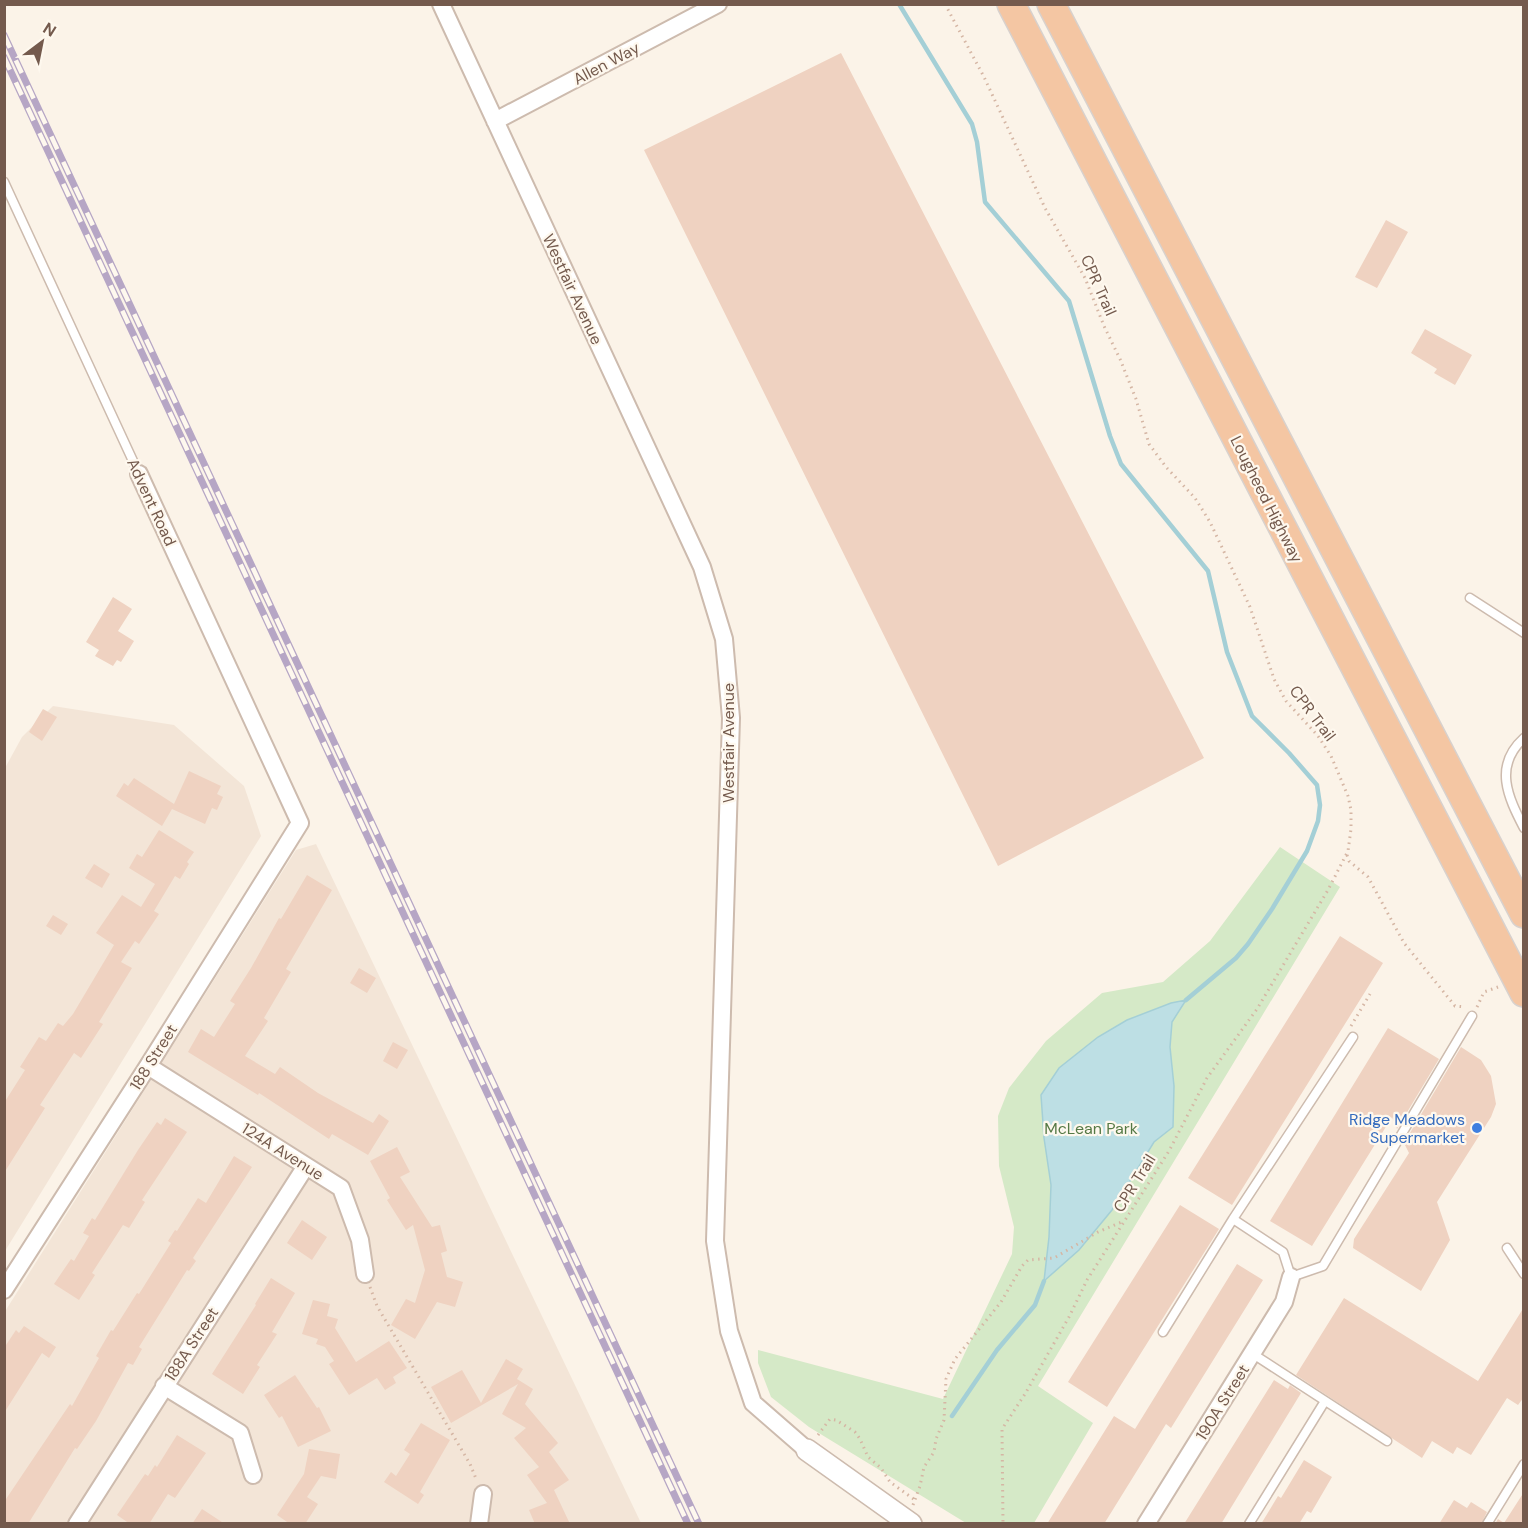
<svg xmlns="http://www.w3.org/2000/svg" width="1528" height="1528" viewBox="0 0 1528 1528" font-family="'DM Sans',sans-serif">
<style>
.residential{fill:#f3e5d7}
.green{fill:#d5e9c7}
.water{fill:#bddfe4;stroke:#a4cfd6;stroke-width:1.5}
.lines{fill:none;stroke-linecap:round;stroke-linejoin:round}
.stream{stroke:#a4cfd6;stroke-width:4.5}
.building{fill:#efd2c1}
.service-casing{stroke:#cdbbae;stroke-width:11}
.minor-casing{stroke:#cdbbae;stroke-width:20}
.tertiary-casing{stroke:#cdbbae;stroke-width:24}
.trunk-casing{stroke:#d8d1cd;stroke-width:30}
.path{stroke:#d5b6a4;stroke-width:3;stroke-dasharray:1.5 4.5;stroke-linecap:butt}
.service{stroke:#fff;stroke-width:8}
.minor{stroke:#fff;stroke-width:16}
.tertiary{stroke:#fff;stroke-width:21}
.trunk{stroke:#f4c6a3;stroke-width:27}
.rail-casing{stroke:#b6a6c5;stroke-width:7}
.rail{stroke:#fef8ee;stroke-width:4.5;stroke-dasharray:14;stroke-linecap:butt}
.shop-dot{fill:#3f7fe0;stroke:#fef8ee;stroke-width:2}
.labels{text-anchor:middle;stroke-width:4.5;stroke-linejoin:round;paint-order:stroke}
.street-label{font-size:16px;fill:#745a4d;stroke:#fef8ee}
.shop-label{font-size:16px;fill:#366cbe;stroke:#fef8ee;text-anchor:end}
.park-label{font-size:16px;fill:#557945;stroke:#fef8ee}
</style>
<rect width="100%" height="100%" fill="#fbf3e8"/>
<path class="residential" d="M53 706 174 725 244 786 261 836 5 1251V768L22 737Z
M316 844 641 1523H5L4 1313 296 850Z"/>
<path class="green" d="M1280 847 1340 887 1038 1386 1093 1423 1034 1523H966L809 1427 771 1397 758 1363V1350L943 1399 1012 1254 1014 1227 999 1166 998 1116 1009 1088 1046 1041 1102 993 1163 982 1210 941Z"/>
<path class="water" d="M1186 1000 1172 1022 1170 1047 1174 1086 1173 1127 1154 1142 1112 1210 1079 1250 1044 1281 1049 1237 1051 1185 1044 1138 1041 1095 1059 1068 1098 1037 1127 1020 1171 1003Z"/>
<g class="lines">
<path class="stream" d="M899 4 972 124 977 142 985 202 1069 301 1110 436 1121 464 1208 571 1227 652 1252 716 1289 753 1317 785 1320 805 1318 821 1307 851 1272 909 1248 944 1236 958 1186 1000
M952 1416 997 1350 1035 1305 1044 1281"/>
</g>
<path class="building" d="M841 53 1204 758 998 866 644 150Z
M1386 220 1408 232 1377 288 1355 277Z
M1425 329 1472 355 1455 385 1434 373 1437 369 1411 353Z
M113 597 132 609 118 631 134 641 121 662 117 660 113 666 95 656 99 650 86 642Z
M43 709 57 717 42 741 29 732Z
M189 771 221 786 217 794 223 797 217 810 212 808 205 824 172 809 162 826 116 796 124 783 128 786 134 778 174 804Z
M159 830 194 852 187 862 189 864 180 879 175 876 154 911 159 914 139 944 135 941 121 962 132 968 99 1022 103 1024 81 1058 74 1053 40 1105 45 1108 4 1173V1103L25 1070 20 1067 39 1037 46 1041 58 1023 63 1026 73 1014 114 945 96 933 122 895 141 907 155 884 129 868 137 854 142 857Z
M94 864 110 874 102 888 85 878Z
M307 875 332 890 286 969 291 972 264 1018 268 1021 245 1056 275 1074 280 1067 318 1093 373 1123 379 1114 389 1121 368 1155 332 1134 329 1139 259 1093 258 1095 188 1052 201 1029 214 1037 235 1004 230 1001 251 968 279 918 281 919Z
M53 915 68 924 61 935 46 926Z
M1340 936 1383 963 1232 1205 1188 1178Z
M359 968 376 978 367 993 350 983Z
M1388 1028 1439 1059 1397 1129 1392 1117 1312 1246 1270 1221Z
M393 1042 408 1050 397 1069 383 1061Z
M1461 1047 1481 1060 1491 1076 1496 1104 1491 1117 1437 1202 1450 1240 1421 1291 1353 1248 1354 1239 1409 1153 1404 1143Z
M165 1118 187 1132 142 1200 145 1202 129 1228 123 1225 92 1273 95 1275 79 1300 54 1284 71 1259 74 1261 89 1236 83 1233 92 1218 95 1220 138 1150 157 1122 161 1125Z
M397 1147 410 1172 400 1177 432 1227 440 1225 447 1251 441 1253 447 1277 463 1282 455 1307 437 1302 415 1339 391 1325 406 1299 415 1303 425 1270 413 1225 406 1230 387 1200 390 1198 370 1161Z
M234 1156 252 1167 193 1258 196 1261 189 1271 187 1270 139 1347 142 1349 133 1365 128 1363 96 1421 77 1449 75 1448 28 1524H4V1502L70 1404 72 1406 99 1358 96 1356 111 1330 113 1331 137 1293 139 1294 171 1243 168 1241 175 1230 177 1231 198 1198 206 1203Z
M1180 1205 1219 1229 1107 1407 1068 1382Z
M302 1220 327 1237 312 1260 287 1243Z
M1237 1264 1263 1280 1171 1428 1166 1424 1104 1524H1047L1114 1416 1135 1429Z
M271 1278 295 1293 272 1332 277 1334 257 1365 260 1367 243 1394 212 1374 256 1305 255 1304Z
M1344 1298 1478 1381 1524 1307V1397L1518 1405 1507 1398 1471 1455 1457 1447 1453 1454 1432 1441 1422 1458 1296 1375Z
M313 1300 330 1304 327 1316 338 1319 335 1328 356 1362 389 1341 407 1368 393 1377 396 1383 385 1390 377 1378 349 1395 329 1364 334 1361 325 1347 316 1344 318 1339 302 1334Z
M24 1326 56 1347 49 1358 42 1353 4 1413V1348L16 1330 19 1333Z
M506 1359 523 1369 517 1379 533 1389 525 1404 558 1443 549 1452 569 1480 554 1490 570 1524H535L529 1510 547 1503 527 1475 539 1467 514 1438 526 1428 502 1414 518 1384 451 1423 431 1387 462 1370 481 1403Z
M295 1375 317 1408 319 1407 331 1431 298 1447 282 1416 279 1418 264 1395Z
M1274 1380 1288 1389 1290 1385 1301 1393 1232 1506 1221 1524H1184Z
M421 1423 450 1440 420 1492 424 1495 418 1504 384 1482 391 1472 396 1476 410 1454 404 1450Z
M177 1435 206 1453 175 1498 168 1494 149 1524H130L117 1515 145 1474 148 1476 155 1465 157 1467Z
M309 1449 340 1454 336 1479 321 1476 307 1497 318 1504 305 1524H290L277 1515 304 1474Z
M1304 1460 1332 1477 1311 1513 1307 1511 1299 1524H1261L1278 1496 1281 1498Z
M1524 1492V1524H1495L1498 1519 1504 1523Z
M1454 1500 1467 1508 1471 1502 1487 1512 1481 1524H1439Z
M202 1509 225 1524H192Z"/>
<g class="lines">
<g class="service-casing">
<path id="service" d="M4 182 139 474
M1470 598 1524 633
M1524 738C1493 766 1508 797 1524 828
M1233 1219 1283 1252 1291 1277 1323 1266 1472 1016
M1507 1248 1524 1274
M1163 1332 1233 1219 1353 1037
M1253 1354 1387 1441
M1249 1524 1325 1401
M1487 1524 1524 1464"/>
</g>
<g class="minor-casing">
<path id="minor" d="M441 4 702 567 724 639 731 718 715 1241 729 1331 753 1403 807 1450
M495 121 718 4
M148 1066 341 1188 360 1240 365 1274
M4 1290 148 1066 300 823 139 474
M164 1386 240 1433 253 1475
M77 1524 306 1166
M479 1524 483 1494
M1146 1524 1284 1302 1291 1277"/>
</g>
<g class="tertiary-casing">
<path id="tertiary" d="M807 1450 911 1524"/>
</g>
<g class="trunk-casing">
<path id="trunk" d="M1011 4 1524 993
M1051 4 1524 914"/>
</g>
<path class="path" d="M945 4 984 77 1045 208 1085 278 1104 326 1120 359 1136 399 1149 444 1166 467 1195 498 1210 522 1250 607 1274 679 1286 701 1318 736 1331 756 1348 796 1351 810V829L1348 851 1328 890 1257 1009 1207 1078 1169 1151 1087 1280 1069 1317 1025 1394 1002 1429 1003 1524
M1347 855 1349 861 1368 877 1404 943 1455 1006 1465 1007
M1477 1007 1484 992 1498 987
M1351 1026 1370 994
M370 1287 377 1306 470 1464 477 1481
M818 1435 830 1419 836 1420 855 1432 860 1439 868 1457 881 1468 890 1482 915 1500
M913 1505 920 1486 924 1467 934 1452 936 1439 944 1420 946 1379 955 1359 1001 1302 1022 1266 1028 1260 1054 1258 1098 1232 1124 1221"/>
<use href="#service" class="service"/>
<use href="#minor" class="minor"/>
<use href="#tertiary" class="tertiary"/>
<use href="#trunk" class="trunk"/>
<g class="rail-casing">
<path id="rail" d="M4 35 699 1524
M4 57 688 1524"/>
</g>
<use href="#rail" class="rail"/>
</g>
<circle class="shop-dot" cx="1477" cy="1128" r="6"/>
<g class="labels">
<g class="street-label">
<text transform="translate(606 63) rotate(-28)" y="6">Allen Way</text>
<text transform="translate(1099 285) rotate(66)" y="6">CPR Trail</text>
<text transform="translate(573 289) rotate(65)" y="6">Westfair Avenue</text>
<text transform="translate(1267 499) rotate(63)" y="6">Lougheed Highway</text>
<text transform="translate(152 502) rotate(65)" y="6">Advent Road</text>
<text transform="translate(1313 713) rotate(53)" y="6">CPR Trail</text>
<text transform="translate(728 743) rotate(-90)" y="6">Westfair Avenue</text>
<text transform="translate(153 1057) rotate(-58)" y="6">188 Street</text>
<text transform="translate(283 1151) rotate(32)" y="6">124A Avenue</text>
<text transform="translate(1134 1183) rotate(-58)" y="6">CPR Trail</text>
<text transform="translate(191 1344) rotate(-57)" y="6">188A Street</text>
<text transform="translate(1222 1402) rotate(-58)" y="6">190A Street</text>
</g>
<g class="shop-label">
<text x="1465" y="1125">Ridge Meadows<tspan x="1465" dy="18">Supermarket</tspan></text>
</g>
<g class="park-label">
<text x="1091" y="1134">McLean Park</text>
</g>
</g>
<rect width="1528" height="1528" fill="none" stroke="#745a4d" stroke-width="12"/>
<g transform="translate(42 42) rotate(32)" stroke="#fef8ee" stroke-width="4.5" paint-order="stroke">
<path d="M0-4.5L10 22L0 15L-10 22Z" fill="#745a4d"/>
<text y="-9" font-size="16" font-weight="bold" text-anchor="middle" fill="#745a4d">N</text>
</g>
</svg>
